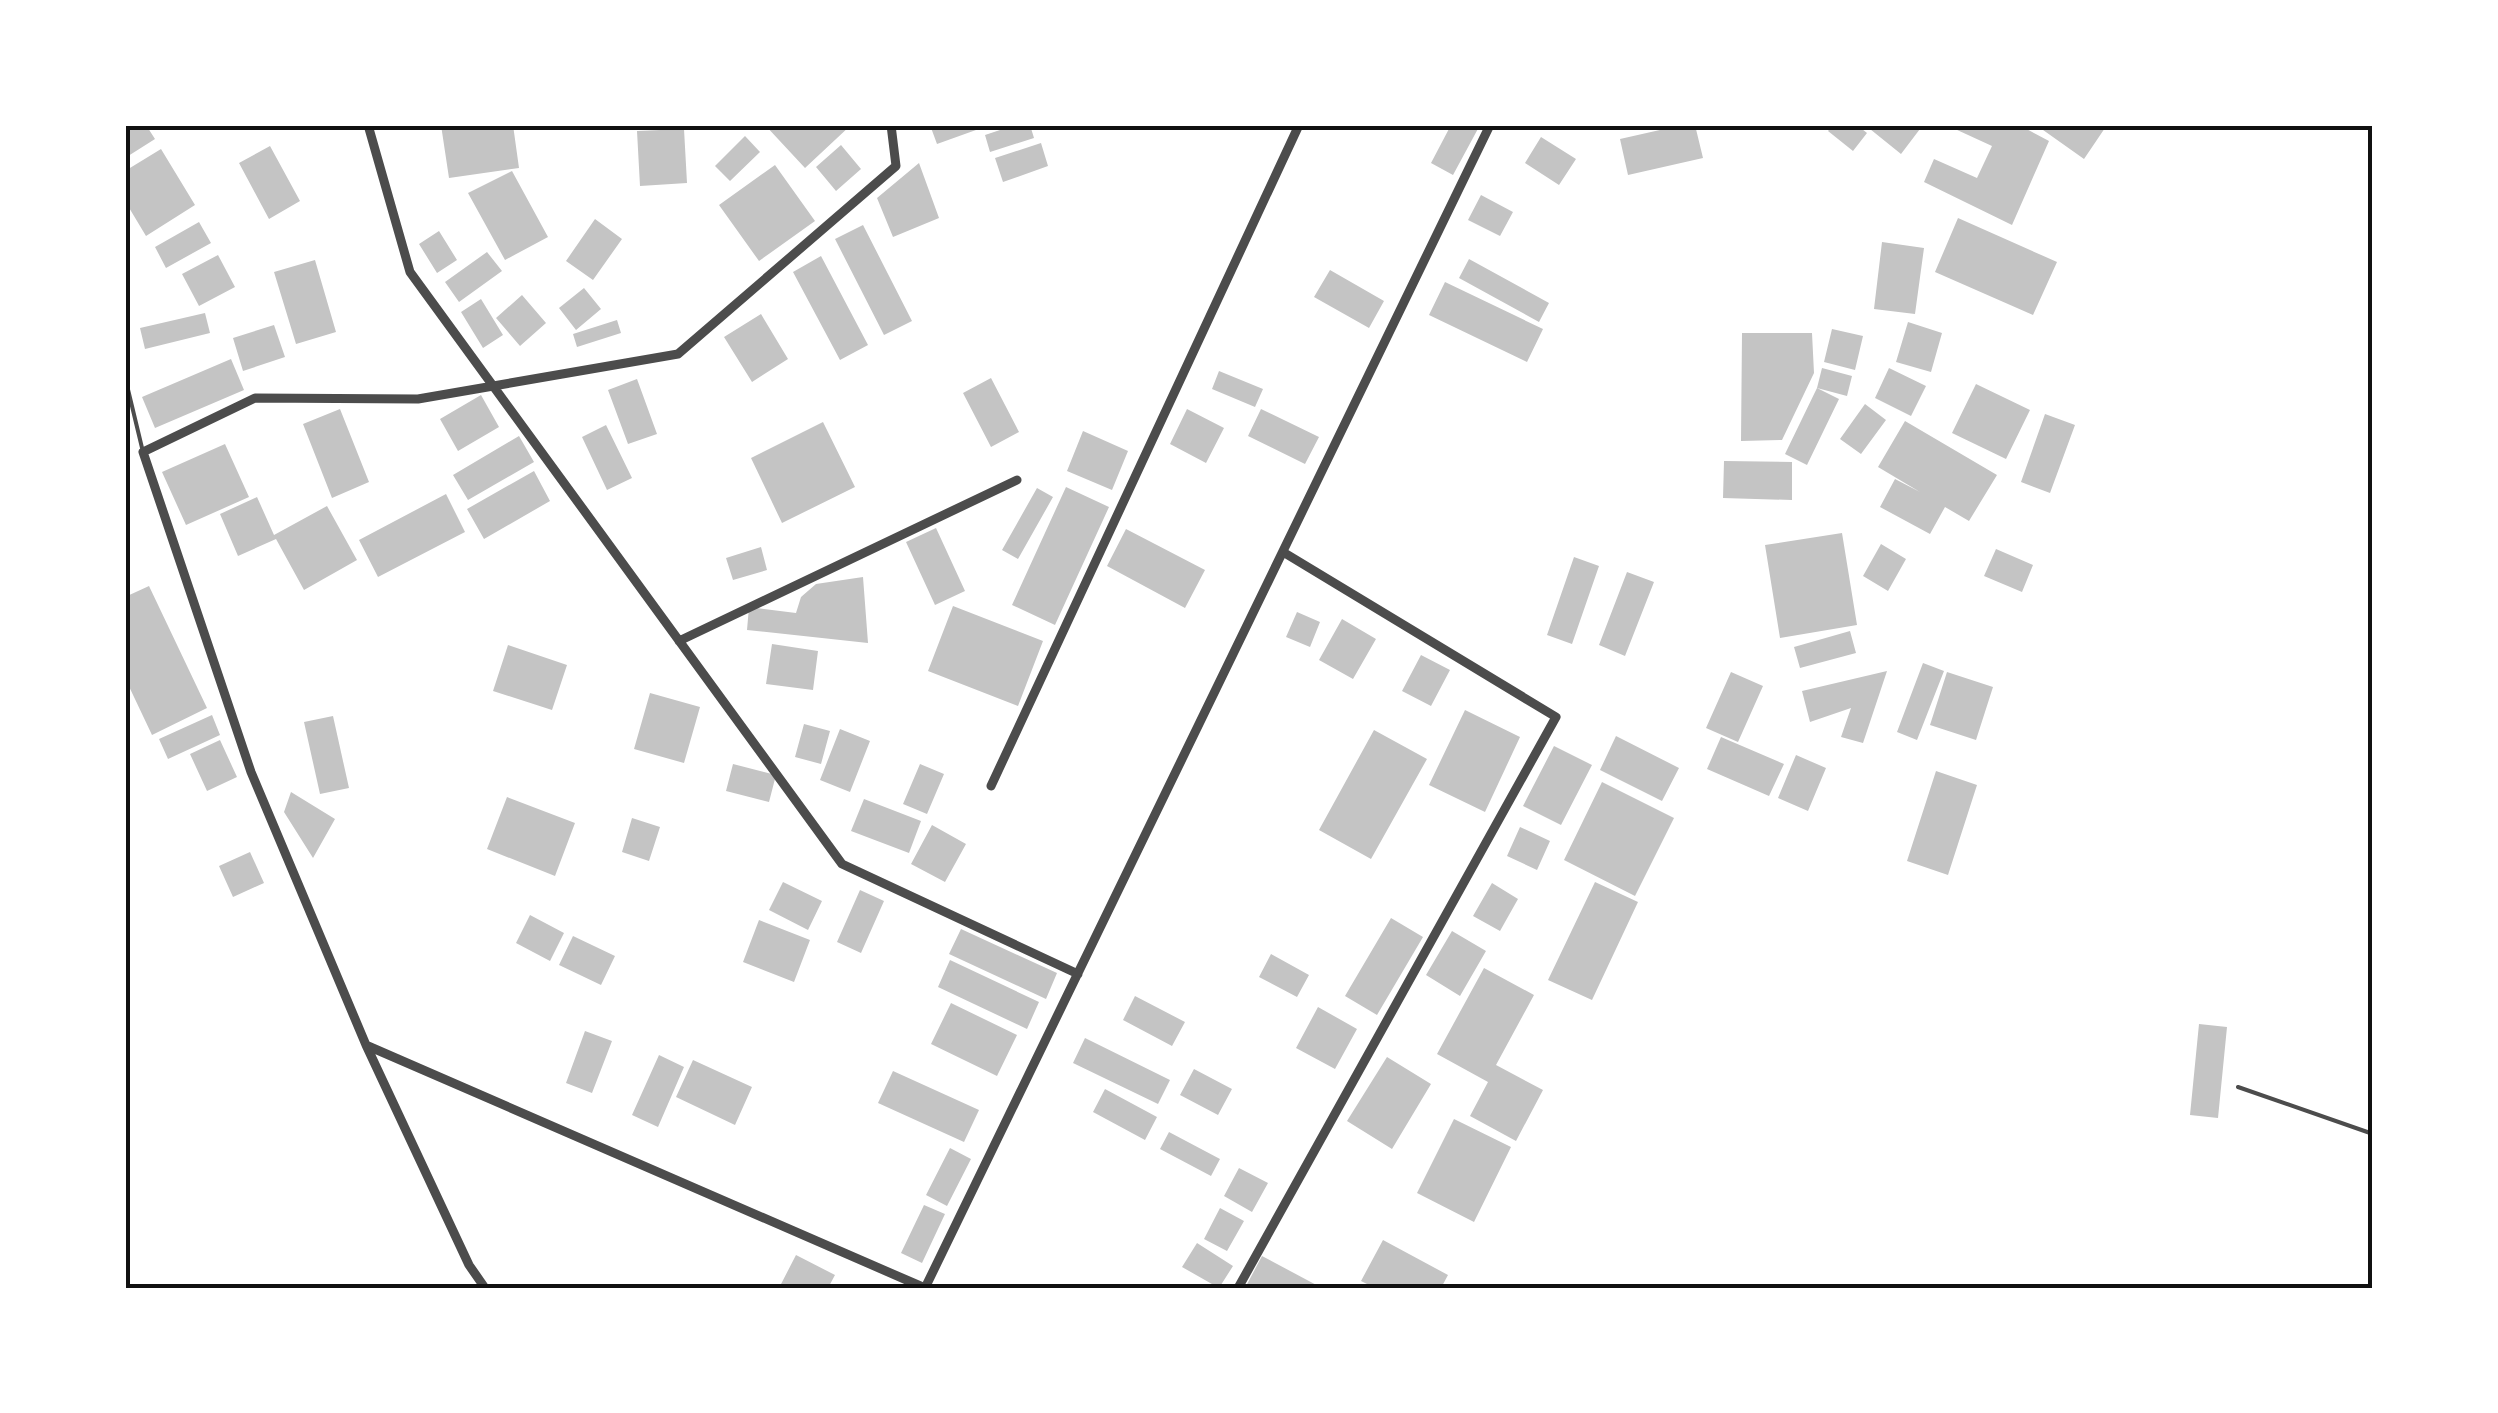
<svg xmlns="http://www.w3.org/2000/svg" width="2498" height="1413" font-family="'IBM Plex Serif',serif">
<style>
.building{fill:#c4c4c4}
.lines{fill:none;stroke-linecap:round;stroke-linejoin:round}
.service{stroke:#4c4c4c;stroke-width:4}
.minor{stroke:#4c4c4c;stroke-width:9}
.neatline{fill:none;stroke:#111;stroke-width:4}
</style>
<rect width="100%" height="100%" fill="#fff"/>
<!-- building -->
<path class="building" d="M125 125H146L155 139 125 158Z
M441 125H513L519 168 449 178Z
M765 125H851L805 168Z
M930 125H974L976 130 937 144Z
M1015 125H1030L1034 138 990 152 985 135Z
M1451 125H1480L1453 175 1431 163Z
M1682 125H1695L1703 158 1628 175 1620 139Z
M1833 125H1857L1867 133 1853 151 1828 131Z
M1865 125H1923L1901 154Z
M1957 125H2019L2049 141 2012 225 1924 182 1934 159 1977 178 1992 146 1955 129Z
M2036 125H2107L2084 159Z
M684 129 687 183 640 186 637 131Z
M745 136 760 152 730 181 715 166Z
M1541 137 1576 159 1559 185 1525 163Z
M1041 143 1048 166 1003 182 995 158Z
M841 145 861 169 836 191 816 167Z
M270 146 300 201 269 219 239 163Z
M161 149 195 205 146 236 125 201V171Z
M919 163 939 218 893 237 877 198Z
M775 165 815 221 759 261 719 205Z
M512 171 548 237 505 260 468 193Z
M1481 195 1513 212 1500 236 1468 220Z
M1958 218 2057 262 2033 315 1935 272Z
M595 219 622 239 593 280 566 261Z
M199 222 211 243 166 268 155 247Z
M863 225 912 321 884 335 835 239Z
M439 231 457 260 437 273 419 244Z
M1882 242 1924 248 1915 314 1874 309Z
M487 252 502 271 459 302 445 282Z
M218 255 235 287 199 306 182 274Z
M821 256 868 345 840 360 793 272Z
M1469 259 1549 303 1539 322 1459 278Z
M315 260 336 332 296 344 274 272Z
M1330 270 1384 301 1369 328 1314 297Z
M1445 282 1543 329 1527 362 1429 315Z
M584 288 601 309 576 330 559 308Z
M522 295 546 323 520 346 496 318Z
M481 299 503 335 483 348 461 312Z
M205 313 210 333 145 349 140 328Z
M761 314 788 359 752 382 724 337Z
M617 320 621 333 577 347 573 334Z
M1908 322 1942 333 1931 372 1896 362Z
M274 325 285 357 243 371 233 338Z
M1832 329 1863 336 1855 370 1824 362Z
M1742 333H1812L1814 373 1782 440 1741 441Z
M231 359 244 390 155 428 142 397Z
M1822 368 1852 376 1847 396 1817 388 1839 399 1807 465 1785 454 1817 388Z
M1889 368 1926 386 1911 416 1875 398Z
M1219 371 1263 389 1255 407 1212 389Z
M991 378 1019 432 991 447 963 393Z
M637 379 657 434 628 444 608 390Z
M1976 384 2030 410 2006 459 1952 433Z
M481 395 499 427 458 451 440 419Z
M1865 404 1886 420 1861 454 1840 439Z
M340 409 369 482 332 498 303 424Z
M1187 409 1224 428 1206 463 1170 444Z
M1261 409 1319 437 1305 464 1248 436Z
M2045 414 2075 425 2050 493 2021 482Z
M1905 421 1997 475 1969 521 1945 507 1930 534 1880 507 1895 479 1920 492 1878 467Z
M823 422 855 487 782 523 751 458Z
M606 425 632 478 607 490 582 437Z
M1083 431 1128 451 1112 490 1067 471Z
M519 436 534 462 468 500 453 475Z
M225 444 249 497 186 525 162 472Z
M1724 461 1792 462V500L1723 498Z
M534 471 550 501 484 539 467 509Z
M1066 487 1109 507 1055 625 1012 605Z
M1037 488 1053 497 1018 559 1002 550Z
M446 494 465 532 378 577 359 540Z
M257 497 274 535 327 506 357 560 304 590 276 539 238 556 220 514Z
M936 528 965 591 935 605 906 542Z
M1126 529 1205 570 1185 608 1107 566Z
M1842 533 1857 625 1780 638 1765 545Z
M1881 544 1906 559 1888 591 1863 576Z
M761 547 767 570 733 580 726 558Z
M1996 549 2033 565 2022 592 1984 576Z
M1574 557 1599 566 1572 644 1547 635Z
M1627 572 1654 582 1625 656 1599 645Z
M863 577 868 643 747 630 749 607 796 613 801 597 816 584Z
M149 586 207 708 152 735 125 678V597Z
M953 606 1043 641 1018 706 928 671Z
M1297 612 1320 622 1310 647 1286 637Z
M1342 619 1376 639 1353 679 1319 660Z
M1850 631 1856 653 1800 668 1794 647Z
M772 644 818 651 813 690 766 684Z
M508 645 567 665 552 710 493 691Z
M1421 655 1450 670 1431 706 1402 691Z
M1923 663 1944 671 1917 740 1897 732Z
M1887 671 1863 743 1841 737 1851 708 1810 722 1802 691Z
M1731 672 1763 686 1738 742 1706 728Z
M1947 672 1993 687 1976 740 1930 725Z
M650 693 700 707 684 763 634 749Z
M1465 710 1520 737 1485 812 1429 785Z
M212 715 220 735 168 759 159 739Z
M333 716 349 788 320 794 304 722Z
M804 724 830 731 821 764 795 757Z
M840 729 870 741 850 792 820 780Z
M1374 730 1427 759 1371 859 1319 830Z
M1616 736 1679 768 1662 801 1600 770Z
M1721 737 1784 764 1769 796 1707 769Z
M220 740 237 777 207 791 190 754Z
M1554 746 1592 765 1561 825 1523 806Z
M1796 755 1826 768 1808 811 1778 798Z
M733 764 776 775 769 802 726 791Z
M920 764 944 774 927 814 903 804Z
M1936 771 1977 785 1948 875 1907 861Z
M1602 782 1674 818 1635 896 1564 860Z
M291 792 335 819 313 858 284 812Z
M507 797 575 823 555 876 487 849Z
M864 799 921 821 909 853 851 831Z
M632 818 660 827 649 861 622 852Z
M932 825 966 844 945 882 911 864Z
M1520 827 1550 841 1537 870 1507 856Z
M250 852 264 883 233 897 219 866Z
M783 882 822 901 808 930 769 910Z
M1595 882 1638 902 1592 1000 1548 980Z
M1492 883 1518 899 1500 931 1473 916Z
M860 890 884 901 861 953 837 942Z
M530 915 564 933 550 961 516 943Z
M1391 918 1423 937 1377 1015 1345 996Z
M759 920 810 940 794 982 743 962Z
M961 929 1057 973 1046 999 949 954Z
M1452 931 1486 951 1460 996 1426 975Z
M573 936 615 956 601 985 559 965Z
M1271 954 1309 975 1297 997 1259 977Z
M950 960 1039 1002 1027 1029 938 987Z
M1484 968 1534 995 1496 1065 1543 1090 1516 1141 1470 1116 1488 1082 1437 1054Z
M1135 996 1185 1022 1172 1046 1123 1020Z
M951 1003 1017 1035 997 1076 931 1044Z
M1318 1007 1357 1029 1335 1069 1296 1048Z
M2199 1024 2227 1027 2218 1118 2190 1115Z
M585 1031 612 1041 592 1093 566 1083Z
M1085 1038 1170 1080 1158 1104 1073 1063Z
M659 1055 684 1067 658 1127 632 1115Z
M1387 1057 1431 1084 1392 1149 1347 1121Z
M693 1060 752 1087 735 1125 676 1097Z
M1194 1069 1232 1089 1218 1115 1180 1095Z
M893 1071 979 1110 964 1142 878 1103Z
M1105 1089 1157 1117 1145 1140 1093 1112Z
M1454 1119 1511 1147 1474 1222 1417 1193Z
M1169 1132 1220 1159 1211 1176 1160 1149Z
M950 1148 971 1159 947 1206 926 1195Z
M1239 1168 1268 1183 1252 1212 1224 1196Z
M924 1205 945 1214 922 1263 901 1253Z
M1220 1208 1244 1221 1227 1251 1204 1239Z
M1383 1240 1448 1275 1441 1288H1375L1361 1281Z
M1197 1243 1233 1266 1219 1288 1182 1267Z
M796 1255 835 1275 828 1288H779Z
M1262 1256 1322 1288H1245Z"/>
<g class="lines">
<!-- service -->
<path class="service" d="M125 377 143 452
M2238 1087 2373 1134"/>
<!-- minor -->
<path class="minor" d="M368 125 410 272 842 864 1078 974
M679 641 1017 480
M991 786 1299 125
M368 1046 925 1288
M485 1288 469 1265 366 1045 251 772 143 452 255 398 418 399 678 354 896 166 891 125
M925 1288 1490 125
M1238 1288 1556 717 1283 552"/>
</g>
<!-- border -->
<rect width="2498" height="1413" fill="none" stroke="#ffffff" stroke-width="255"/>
<rect x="128" y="128" width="2242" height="1158" class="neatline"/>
</svg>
